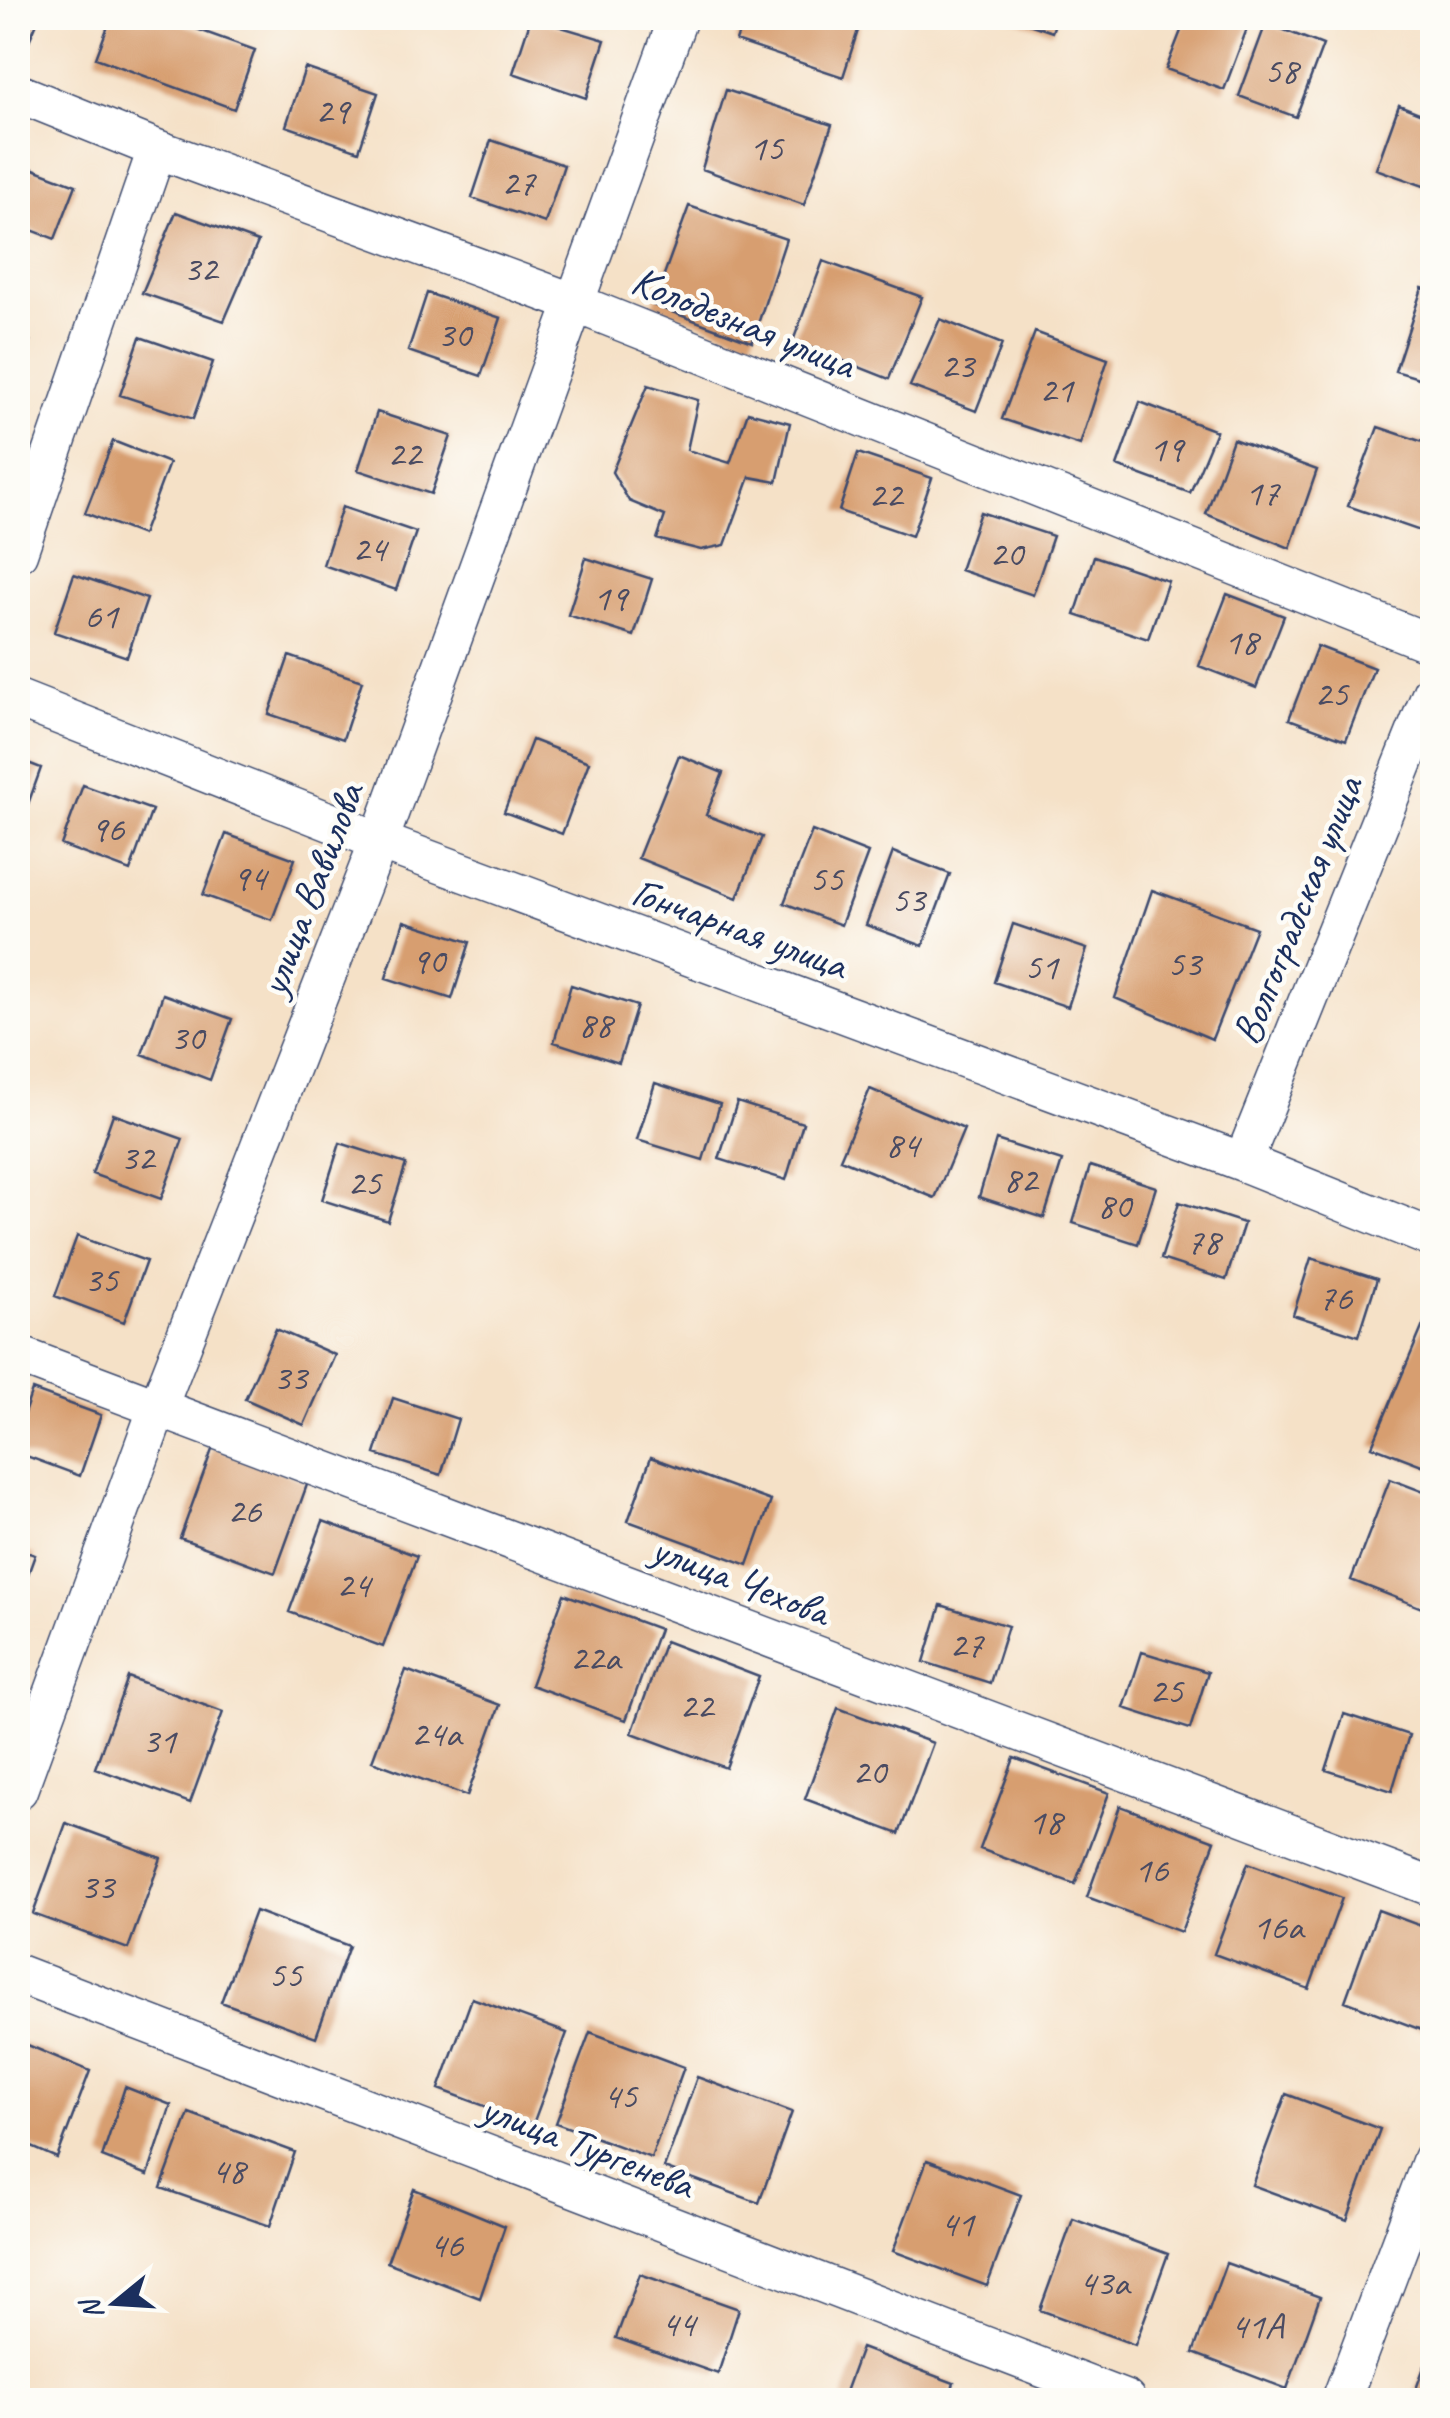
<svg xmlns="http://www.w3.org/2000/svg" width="1450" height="2418" font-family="Caveat,sans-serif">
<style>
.building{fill:#d79e70}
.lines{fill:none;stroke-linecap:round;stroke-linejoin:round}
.minor-casing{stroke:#3c4a6e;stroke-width:41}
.minor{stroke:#fff;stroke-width:38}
.labels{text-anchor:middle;stroke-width:9;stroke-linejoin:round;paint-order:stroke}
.number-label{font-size:38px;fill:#4a4b62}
.street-label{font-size:42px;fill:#1b2f5e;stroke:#fdfcf7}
</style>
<rect width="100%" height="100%" fill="#fdfcf7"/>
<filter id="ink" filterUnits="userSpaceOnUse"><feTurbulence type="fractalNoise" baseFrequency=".01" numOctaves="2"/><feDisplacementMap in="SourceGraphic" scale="20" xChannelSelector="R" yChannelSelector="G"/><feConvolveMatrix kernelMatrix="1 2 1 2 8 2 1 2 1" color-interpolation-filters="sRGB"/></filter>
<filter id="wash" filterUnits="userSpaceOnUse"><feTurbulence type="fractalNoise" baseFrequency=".0048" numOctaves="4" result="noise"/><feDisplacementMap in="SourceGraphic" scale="40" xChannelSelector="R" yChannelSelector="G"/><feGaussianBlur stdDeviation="2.25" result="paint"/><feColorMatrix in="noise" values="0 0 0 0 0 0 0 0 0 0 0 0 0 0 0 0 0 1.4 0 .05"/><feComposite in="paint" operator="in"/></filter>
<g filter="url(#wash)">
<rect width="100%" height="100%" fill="#f5e1c7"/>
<g id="blocks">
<!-- building -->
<path class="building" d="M18 18H39L25 50 18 47Z
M111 18H166L255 50 234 109 96 58Z
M531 18 605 40 586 98 513 73Z
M744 18H862L843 77 736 41Z
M1011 18H1057L1052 32Z
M1186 18H1251L1224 90 1166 69Z
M1266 23 1323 45 1296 117 1239 96Z
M305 68 378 93 359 151 286 126Z
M726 90 832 125 804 205 702 169Z
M1399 105 1432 118V189L1376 169Z
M491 140 564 165 545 223 472 198Z
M18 163 76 185 55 239 18 225Z
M689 206 786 239 752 342 653 305Z
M176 212 258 242 224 321 142 293Z
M823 261 922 297 889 379 793 341Z
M1422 288 1432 291V382L1395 371Z
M427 293 501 318 481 376 408 351Z
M940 319 1002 344 976 411 910 386Z
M1035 332 1108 359 1080 445 1002 419Z
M18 336 30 341 18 373Z
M140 337 213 362 193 419 120 395Z
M648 385 698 400 687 450 730 463 748 412 790 423 777 482 750 477 725 545 701 550 657 539 665 516 629 501 612 472Z
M1140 402 1216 431 1190 493 1117 466Z
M377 412 451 436 431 494 358 470Z
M1378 427 1432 445V516L1426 533 1348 506Z
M1233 439 1317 470 1290 548 1206 514Z
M113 441 169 463 142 535 85 513Z
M858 453 932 478 912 536 839 511Z
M342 507 416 532 396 590 323 565Z
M980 512 1053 536 1033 595 960 570Z
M1094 556 1168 581 1148 639 1075 615Z
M586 558 652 579 634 636 568 615Z
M74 574 147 599 127 657 54 632Z
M1227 594 1284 616 1256 688 1199 666Z
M1317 646 1374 668 1346 740 1289 719Z
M289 656 362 681 343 739 269 714Z
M532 740 589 762 562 834 504 812Z
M679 755 723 773 706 815 762 837 737 898 638 858Z
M18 759 41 768 18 832Z
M83 785 152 810 130 871 61 845Z
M812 831 868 853 841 925 784 903Z
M226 834 295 859 272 920 203 895Z
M893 852 950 874 923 946 866 925Z
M1152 890 1256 928 1212 1039 1115 998Z
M404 921 470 942 452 999 386 978Z
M1013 924 1087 949 1068 1007 994 982Z
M571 985 637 1006 619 1063 554 1042Z
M163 994 232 1019 210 1080 142 1054Z
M655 1083 720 1104 703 1160 637 1140Z
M870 1089 964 1129 935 1198 840 1159Z
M737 1102 803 1123 786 1180 719 1159Z
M113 1114 183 1139 161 1199 92 1174Z
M996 1140 1062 1161 1044 1218 979 1197Z
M340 1143 406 1164 388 1221 322 1200Z
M1090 1166 1156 1187 1138 1244 1073 1223Z
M1179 1202 1244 1223 1226 1280 1161 1259Z
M77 1236 146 1261 124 1322 55 1296Z
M1311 1258 1377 1279 1359 1336 1293 1315Z
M1432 1304V1469L1372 1446Z
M276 1329 335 1355 304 1425 245 1399Z
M32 1390 101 1415 80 1476 18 1453V1431Z
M393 1398 458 1419 441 1475 375 1454Z
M213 1447 308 1482 275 1573 180 1538Z
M651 1457 771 1501 748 1565 628 1521Z
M1390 1479 1432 1495V1612L1351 1580Z
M323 1521 417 1556 383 1647 289 1612Z
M18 1549 35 1555 18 1602Z
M564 1594 659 1629 626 1720 531 1685Z
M941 1605 1008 1626 990 1683 924 1662Z
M665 1641 759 1677 726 1768 632 1733Z
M1142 1652 1208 1672 1190 1729 1124 1708Z
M406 1670 500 1705 467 1796 372 1761Z
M128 1677 223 1712 190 1803 95 1768Z
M838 1708 933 1743 899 1834 805 1799Z
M1344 1714 1409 1735 1392 1791 1326 1770Z
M1014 1758 1109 1793 1075 1884 980 1849Z
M1120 1806 1215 1841 1181 1932 1087 1897Z
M66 1823 161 1858 128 1949 33 1914Z
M1248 1863 1342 1898 1309 1989 1214 1954Z
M1378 1910 1432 1930V2034L1345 2001Z
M255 1911 349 1946 316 2037 221 2002Z
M472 1998 567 2033 533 2124 439 2089Z
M590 2032 684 2067 651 2158 556 2123Z
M18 2041 90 2071 57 2158 18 2141Z
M697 2077 792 2112 759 2203 664 2168Z
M125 2087 171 2105 148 2175 102 2157Z
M1286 2094 1380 2129 1347 2220 1252 2185Z
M189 2113 295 2152 270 2226 161 2188Z
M927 2160 1021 2195 987 2286 893 2251Z
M414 2189 505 2226 480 2298 387 2262Z
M1073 2219 1168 2254 1135 2345 1040 2310Z
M1226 2263 1320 2297 1287 2389 1193 2353Z
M640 2274 739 2309 718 2374 616 2338Z
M861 2348 954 2383 948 2400H842Z
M1424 2367 1432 2371V2400H1412Z"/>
</g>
</g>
<g filter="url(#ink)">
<use href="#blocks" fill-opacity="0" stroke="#3c4a6e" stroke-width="2.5"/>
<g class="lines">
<defs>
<path id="minor" d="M18 93 157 149 572 302 1432 644
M18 553 157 149
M18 699 379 841 1243 1162 1432 1238
M1243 1162 1432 692
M18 1355 1432 1887
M18 1790 158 1407 379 841 678 18
M18 1974 1126 2400
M1341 2400 1432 2159"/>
</defs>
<!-- minor casing -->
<use href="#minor" class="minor-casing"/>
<!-- minor -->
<use href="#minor" class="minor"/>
</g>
</g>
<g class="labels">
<!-- number labels -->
<g class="number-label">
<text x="1281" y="83">58</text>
<text x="332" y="123">29</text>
<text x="766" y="160">15</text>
<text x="518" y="195">27</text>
<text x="200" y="281">32</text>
<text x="454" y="347">30</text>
<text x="957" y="378">23</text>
<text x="1056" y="402">21</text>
<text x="1166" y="461">19</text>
<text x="404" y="466">22</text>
<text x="1262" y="505">17</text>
<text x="885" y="507">22</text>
<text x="369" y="561">24</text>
<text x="1006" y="566">20</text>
<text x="610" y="610">19</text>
<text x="101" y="628">61</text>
<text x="1241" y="654">18</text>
<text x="1331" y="706">25</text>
<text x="107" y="841">96</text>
<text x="249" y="890">94</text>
<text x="826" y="891">55</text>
<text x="908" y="912">53</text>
<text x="428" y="973">90</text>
<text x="1184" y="976">53</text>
<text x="1041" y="979">51</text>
<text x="595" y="1037">88</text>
<text x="187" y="1050">30</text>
<text x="902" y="1157">84</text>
<text x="137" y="1170">32</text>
<text x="1020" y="1192">82</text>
<text x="364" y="1195">25</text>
<text x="1114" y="1218">80</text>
<text x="1203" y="1254">78</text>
<text x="101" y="1292">35</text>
<text x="1335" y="1310">76</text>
<text x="290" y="1390">33</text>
<text x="244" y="1523">26</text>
<text x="353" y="1597">24</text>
<text x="966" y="1657">27</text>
<text x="595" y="1670">22а</text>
<text x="1166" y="1703">25</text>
<text x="696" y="1718">22</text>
<text x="436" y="1746">24а</text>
<text x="159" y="1753">31</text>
<text x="869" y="1784">20</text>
<text x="1045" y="1834">18</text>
<text x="1151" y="1882">16</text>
<text x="97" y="1899">33</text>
<text x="1278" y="1939">16а</text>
<text x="285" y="1987">55</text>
<text x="620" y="2108">45</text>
<text x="228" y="2183">48</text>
<text x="957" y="2236">41</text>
<text x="446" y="2257">46</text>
<text x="1104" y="2295">43а</text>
<text x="678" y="2336">44</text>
<text x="1257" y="2338">41А</text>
</g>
<!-- street labels -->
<g class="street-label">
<text transform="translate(744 321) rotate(22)" y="15">Колодезная улица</text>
<text transform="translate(310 889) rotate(-69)" y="15">улица Вавилова</text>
<text transform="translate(1296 910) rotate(-68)" y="15">Волгоградская улица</text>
<text transform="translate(740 927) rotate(20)" y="15">Гончарная улица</text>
<text transform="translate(741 1579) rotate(21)" y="15">улица Чехова</text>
<text transform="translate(588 2145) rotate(21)" y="15">улица Тургенева</text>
</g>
</g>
<!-- margin -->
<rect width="1450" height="2418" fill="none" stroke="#fdfcf7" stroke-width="60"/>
<!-- north arrow -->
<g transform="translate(115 2303) rotate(252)" stroke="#fdfcf7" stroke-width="8" paint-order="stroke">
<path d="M0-8L18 38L0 25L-18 38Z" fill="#1b2f5e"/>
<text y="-15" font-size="28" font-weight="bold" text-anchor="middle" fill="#1b2f5e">N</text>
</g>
</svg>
